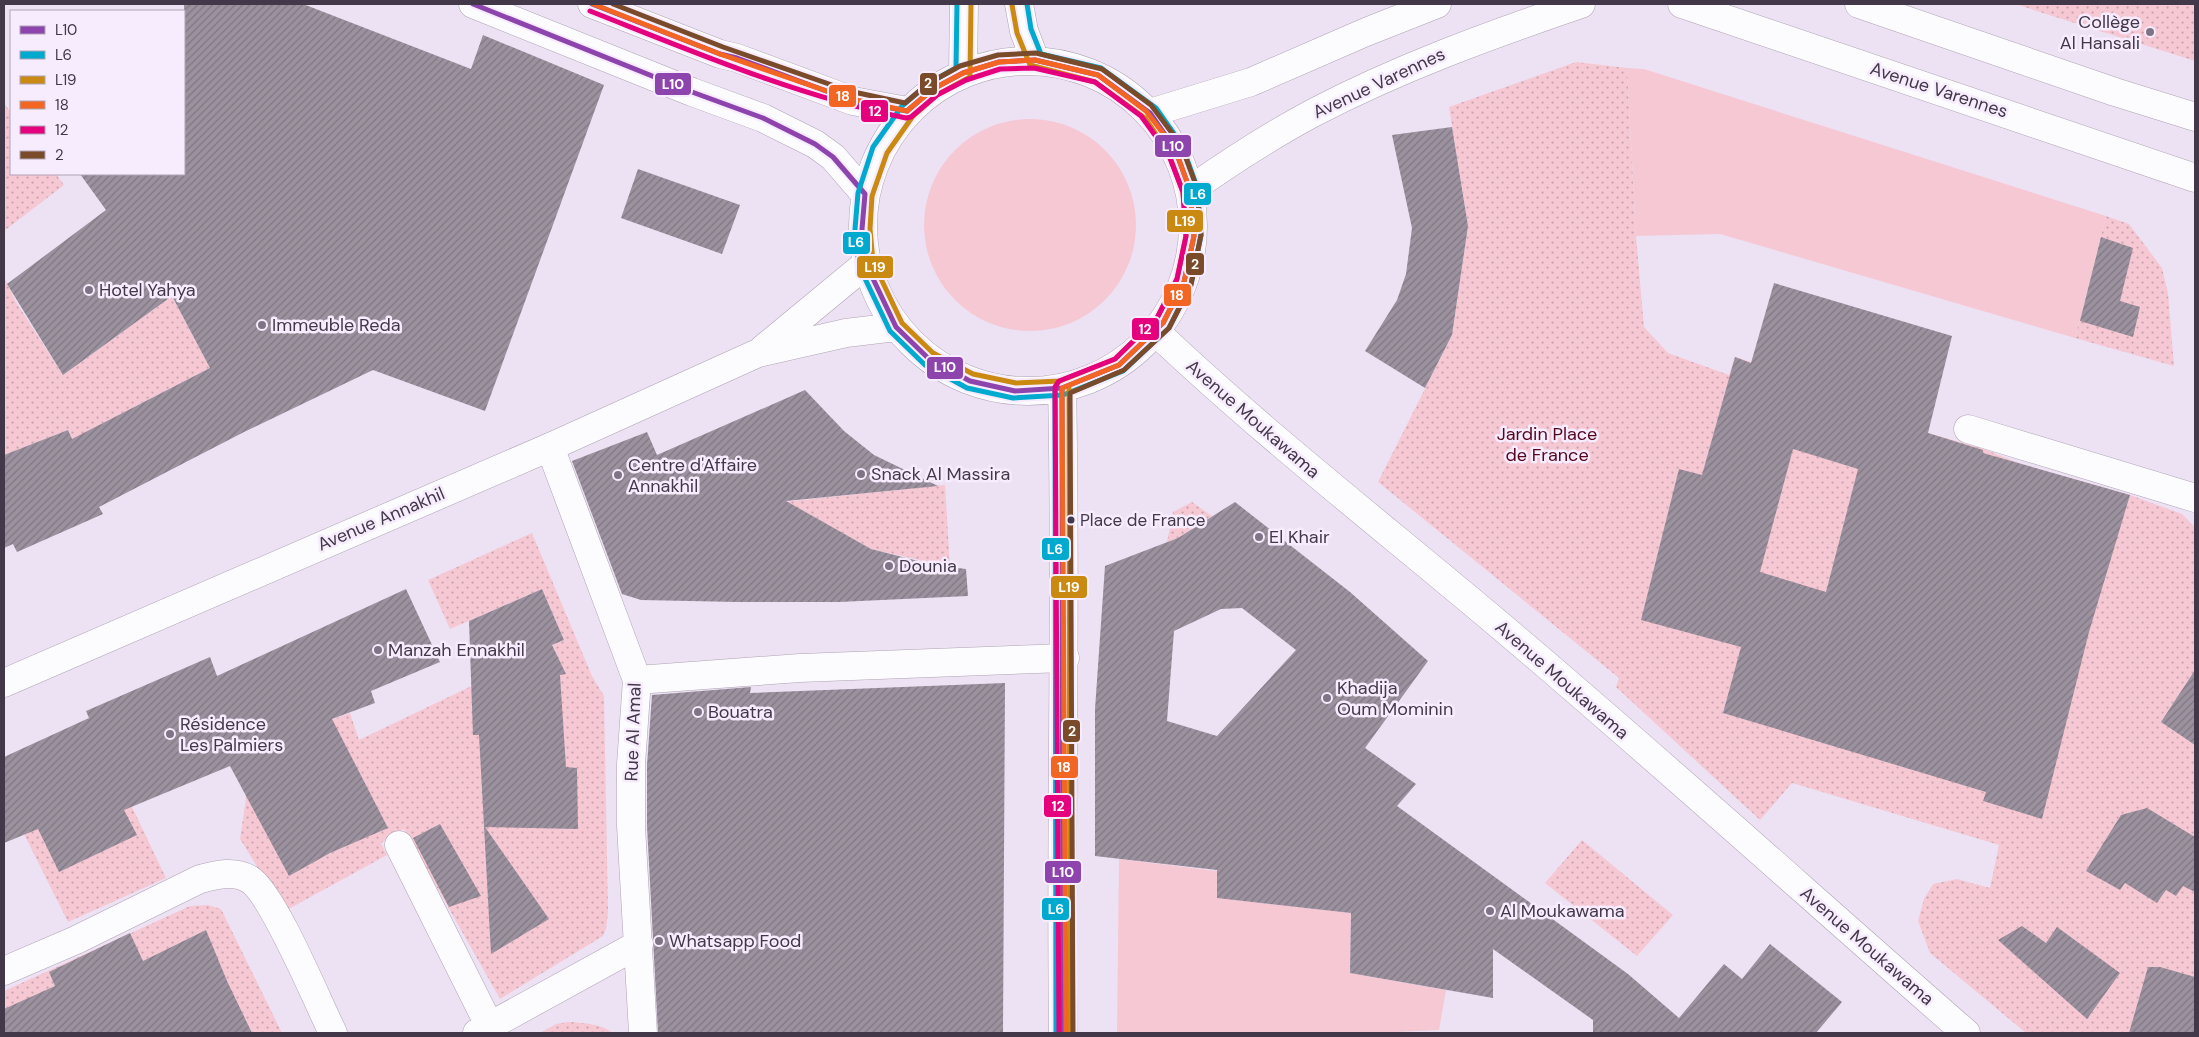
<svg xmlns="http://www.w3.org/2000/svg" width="2199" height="1037" font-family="'DM Sans',sans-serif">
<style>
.grass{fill:#f6c8d4}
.garden{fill:url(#garden-dots)}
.building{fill:url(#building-hatch);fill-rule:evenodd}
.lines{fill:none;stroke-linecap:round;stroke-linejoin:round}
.street-casing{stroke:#ada3b3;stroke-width:29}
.secondary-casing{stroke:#ada3b3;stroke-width:29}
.street{stroke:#fcfbfd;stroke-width:28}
.secondary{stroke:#fcfbfd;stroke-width:28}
.bus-1-casing{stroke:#f6ecfd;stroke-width:9}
.bus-2-casing{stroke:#f6ecfd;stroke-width:9}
.bus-3-casing{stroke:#f6ecfd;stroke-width:9}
.bus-4-casing{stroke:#f6ecfd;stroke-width:9}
.bus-5-casing{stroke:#f6ecfd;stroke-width:9}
.bus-6-casing{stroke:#f6ecfd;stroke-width:9}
.bus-1{stroke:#8e44ad;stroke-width:5}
.bus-2{stroke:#00a9ce;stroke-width:5}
.bus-3{stroke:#ca8a12;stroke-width:5}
.bus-4{stroke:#f26522;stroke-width:5}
.bus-5{stroke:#e5007d;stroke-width:5}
.bus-6{stroke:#7a4b2a;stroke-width:5}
.poi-dot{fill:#7e7485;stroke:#f6ecfd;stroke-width:2}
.bus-dot{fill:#433849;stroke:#f6ecfd;stroke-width:2}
.labels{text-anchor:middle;stroke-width:5;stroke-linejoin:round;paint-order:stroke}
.bus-label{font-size:17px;fill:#433849;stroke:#f6ecfd;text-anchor:start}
.poi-label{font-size:18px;fill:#433849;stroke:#f6ecfd;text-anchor:start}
.street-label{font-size:18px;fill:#433849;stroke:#f6ecfd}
.park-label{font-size:18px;fill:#55061d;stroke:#f6ecfd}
.line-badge{stroke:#f6ecfd;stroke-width:2}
.badge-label{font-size:14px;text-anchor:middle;font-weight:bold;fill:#fff}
</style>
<defs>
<pattern id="garden-dots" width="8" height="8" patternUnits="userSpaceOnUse" patternTransform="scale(1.25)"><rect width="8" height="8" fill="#f6c8d4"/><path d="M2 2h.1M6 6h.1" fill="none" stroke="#c9a3ae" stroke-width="1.8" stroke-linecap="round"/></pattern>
<pattern id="building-hatch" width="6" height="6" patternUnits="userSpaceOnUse" patternTransform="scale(1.25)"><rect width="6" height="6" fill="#9c919e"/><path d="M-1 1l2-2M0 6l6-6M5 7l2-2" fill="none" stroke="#817783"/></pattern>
</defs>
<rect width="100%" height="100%" fill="#ede2f4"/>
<!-- grass -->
<path class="grass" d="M1627 68 1644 69 2106 216 2075 338 1720 234 1636 236Z
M924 225a106 106 0 1 1 212 0a106 106 0 1 1-212 0Z
M1119 859 1217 871V898L1351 913 1350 973 1446 990 1439 1030 1373 1033H1117Z"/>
<!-- garden -->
<path class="garden" d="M2015 4H2195V61Z
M1576 62 1627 68 1636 236 1644 327 1668 353 1729 375 1735 357 1841 390 1872 417 1984 449 2021 464 2130 495 2182 514 2195 527V1033H2026L1930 953 1918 921 1924 899 1933 884 1957 879 1990 888 1999 845 1792 783 1760 820 1616 687 1619 678 1378 482 1452 335 1468 226 1449 107Z
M4 103 11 113V174H56L64 185 4 231Z
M2106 216 2129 224 2162 268 2168 293 2174 366 2075 338Z
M4 277 16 302 63 375 172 296 210 368 101 424 130 490 99 506 68 430 4 455Z
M945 485 950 567 871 549 782 502Z
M1192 502 1212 516 1178 538 1167 542 1173 512Z
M532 533 592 676 604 696 608 912 606 929 603 936 500 999 404 829 381 843 387 855 285 911 240 839 252 757 249 751 350 713 359 740 486 679 565 674 552 645 564 640 542 589 450 629 428 580Z
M123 788 166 878 68 922 24 834Z
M1582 840 1673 915 1637 956 1545 883Z
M208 905 221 909 282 1033H4V991L190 906Z
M568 1022C583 1023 600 1023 613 1033H540L556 1024Z"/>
<!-- building -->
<path class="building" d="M184 4H303L471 69 483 35 604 85 485 411 373 370 244 432 99 507 103 514 17 552 13 544 4 548V455L68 430 72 439 210 368 172 296 63 375 7 284 106 210 80 174H184Z
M1452 127 1468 226 1452 335 1425 388 1365 351 1397 300 1406 274 1412 228 1392 135Z
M638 169 740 205 722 254 621 218Z
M2101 237 2133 248 2120 301 2140 307 2133 337 2080 321Z
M1774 283 1952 336 1928 433 1983 450V453L2130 495 2089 632 2042 819 1983 801 1986 792 1723 713 1741 647 1641 620 1679 469 1702 475 1735 357 1751 363ZM1793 449 1858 469 1826 592 1760 572Z
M805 390 844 431 874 455 938 486 786 501 871 549 934 565 966 569 968 596 839 602H737L641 600 622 594 572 461 647 432 657 455Z
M1235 502 1350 592 1428 661 1365 748 1416 784 1397 806 1628 974 1679 1018 1724 964 1742 979 1770 944 1842 1002 1816 1033H1593V1020L1493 949V998L1350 973 1351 913 1217 898V870L1095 856V709L1105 566 1178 538ZM1242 608 1296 650 1217 736 1167 721 1174 631 1221 609Z
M406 589 440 662 371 691 375 703 332 719 388 828 330 853 289 876 230 766 124 810 137 835 59 872 38 829 4 843V757L89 718 86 711 210 657 217 676Z
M542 589 564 640 552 645 566 674 560 675 566 767 577 768 578 829 485 827 549 919 491 954 479 735H473L469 621Z
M2195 670V745L2161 722Z
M1005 683 1003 1033H658L647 826V765L652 695 751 687 750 693Z
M2147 808 2195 837V892L2183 886 2176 896 2166 890 2157 903 2125 883 2120 890 2086 871 2121 815Z
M440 824 481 896 449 907 413 838Z
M2022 926 2046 943 2057 927 2120 973 2087 1019 1998 940Z
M206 930 227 981 252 1033H4V1009L55 986 49 972 130 933 143 961Z
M2148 967H2160L2195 977V1033H2129Z"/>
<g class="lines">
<defs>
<path id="street" d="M1155 331C1270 440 1395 536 1516 639 1668 768 1816 902 1966 1033
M1968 429 2195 498
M550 447 637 680 631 764V826L643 1033
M637 680 800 668 1065 658
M399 845 490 1027
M4 971 76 940 200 879C216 875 234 870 249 879 273 893 318 1003 333 1033
M477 1033 639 944"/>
<path id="secondary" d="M473 4 692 92 763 118 815 144 833 157 865 194
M592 4 720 54 737 58 853 101 907 111
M1019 4 1024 31 1035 60
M1682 4 2195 178
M1859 4 2115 92 2195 117
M863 226a165 165 0 1 1 330 0a165 165 0 1 1-330 0Z
M963 73 964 4
M1150 113 1251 82 1366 32 1437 4
M1190 190C1230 162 1270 136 1313 113 1399 68 1490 35 1581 4
M763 349 866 264
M1062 388C1067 603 1060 818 1063 1033
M4 683 550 447 758 353 846 333 896 327"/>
</defs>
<!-- street casing -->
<use href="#street" class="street-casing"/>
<!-- secondary casing -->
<use href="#secondary" class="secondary-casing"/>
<!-- street -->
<use href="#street" class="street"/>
<!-- secondary -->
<use href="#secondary" class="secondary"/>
<defs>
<path id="bus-1" d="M473 4 692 92 763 118 815 144 833 157 865 194 862 229 866 264 896 327 929 359 970 381 1015 391 1062 388 1119 365 1163 323 1184 282 1194 236 1190 190 1175 149 1150 113 1098 75 1035 60 999 62 963 73 933 89 907 111 853 101 737 58 720 54 592 4
M1062 388 1063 1033"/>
<path id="bus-2" d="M957 4 956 68 929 83 902 106 873 147 858 193 855 229 859 266 890 331 925 365 967 388 1013 398 1063 395 1123 371 1169 328 1191 284 1201 235 1197 187 1182 145 1156 108 1101 68 1041 54 1031 29 1027 4
M1055 388 1056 1033"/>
<path id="bus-3" d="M971 4 970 77 937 95 913 116 887 153 872 196 870 229 873 262 902 323 933 353 973 374 1016 383 1060 381 1115 359 1157 318 1177 279 1186 236 1183 192 1168 152 1145 118 1095 82 1030 65 1017 33 1012 5
M1069 388 1070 1033"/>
<path id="bus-4" d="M593 4 720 54 847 98 907 111 933 89 963 73 999 62 1035 60 1098 75 1146 111 1175 149 1190 190 1194 236 1184 282 1163 323 1119 365 1062 388 1066 1033"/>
<path id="bus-5" d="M590 11C694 52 797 96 906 118L911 117 937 95 966 80 1000 69 1034 68 1095 82 1141 116 1168 153 1183 192 1186 236 1177 279 1157 318 1115 359 1059 381 1055 387 1059 1033"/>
<path id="bus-6" d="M613 4 723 47 849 91 905 103 929 83 960 66 998 55 1036 53 1102 69 1151 105 1181 145 1197 188 1201 235 1191 285 1169 328 1124 370 1070 393 1073 1033"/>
</defs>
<!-- bus-1 casing -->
<use href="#bus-1" class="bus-1-casing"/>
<!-- bus-2 casing -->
<use href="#bus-2" class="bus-2-casing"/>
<!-- bus-3 casing -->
<use href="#bus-3" class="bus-3-casing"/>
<!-- bus-4 casing -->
<use href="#bus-4" class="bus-4-casing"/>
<!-- bus-5 casing -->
<use href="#bus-5" class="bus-5-casing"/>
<!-- bus-6 casing -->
<use href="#bus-6" class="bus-6-casing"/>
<!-- bus-1 -->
<use href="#bus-1" class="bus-1"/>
<!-- bus-2 -->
<use href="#bus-2" class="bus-2"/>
<!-- bus-3 -->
<use href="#bus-3" class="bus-3"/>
<!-- bus-4 -->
<use href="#bus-4" class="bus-4"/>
<!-- bus-5 -->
<use href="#bus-5" class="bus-5"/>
<!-- bus-6 -->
<use href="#bus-6" class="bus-6"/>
</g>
<!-- markers -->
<g class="poi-dot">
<circle cx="2150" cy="32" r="5"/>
<circle cx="89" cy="290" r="5"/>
<circle cx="262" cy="325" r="5"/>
<circle cx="861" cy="474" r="5"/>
<circle cx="618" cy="475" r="5"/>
<circle cx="1259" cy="537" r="5"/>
<circle cx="889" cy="566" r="5"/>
<circle cx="378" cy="650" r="5"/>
<circle cx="1327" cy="698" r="5"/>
<circle cx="698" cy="712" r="5"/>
<circle cx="170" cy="734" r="5"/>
<circle cx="1490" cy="911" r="5"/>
<circle cx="659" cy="941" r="5"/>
</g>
<circle class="bus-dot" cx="1071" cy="520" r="4.5"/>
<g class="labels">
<!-- bus labels -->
<g class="bus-label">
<text x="1080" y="526">Place de France</text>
</g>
<!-- poi labels -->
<g class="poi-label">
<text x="2140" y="28" text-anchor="end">Collège<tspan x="2140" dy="21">Al Hansali</tspan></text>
<text x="99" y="296">Hotel Yahya</text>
<text x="272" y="331">Immeuble Reda</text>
<text x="628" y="471">Centre d'Affaire<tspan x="628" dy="21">Annakhil</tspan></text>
<text x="871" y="480">Snack Al Massira</text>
<text x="1269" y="543">El Khair</text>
<text x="899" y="572">Dounia</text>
<text x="388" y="656">Manzah Ennakhil</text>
<text x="1337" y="694">Khadija<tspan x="1337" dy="21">Oum Mominin</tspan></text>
<text x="708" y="718">Bouatra</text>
<text x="180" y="730">Résidence<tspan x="180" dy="21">Les Palmiers</tspan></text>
<text x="1500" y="917">Al Moukawama</text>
<text x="669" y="947">Whatsapp Food</text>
</g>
<!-- street labels -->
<g class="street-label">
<text transform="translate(1379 83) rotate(-25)" y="6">Avenue Varennes</text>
<text transform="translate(1939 90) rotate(18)" y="6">Avenue Varennes</text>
<text transform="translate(1253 419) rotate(41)" y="6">Avenue Moukawama</text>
<text transform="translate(381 519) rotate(-23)" y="6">Avenue Annakhil</text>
<text transform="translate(1562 680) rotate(41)" y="6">Avenue Moukawama</text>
<text transform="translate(633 732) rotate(-88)" y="6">Rue Al Amal</text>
<text transform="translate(1867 946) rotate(41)" y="6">Avenue Moukawama</text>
</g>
<!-- park labels -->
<g class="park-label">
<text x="1547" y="440">Jardin Place<tspan x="1547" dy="21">de France</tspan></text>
</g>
</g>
<g class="line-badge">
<rect x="919" y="72" width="19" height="24" rx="5" fill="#7a4b2a"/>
<rect x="654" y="72" width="38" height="24" rx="5" fill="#8e44ad"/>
<rect x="828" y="84" width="29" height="24" rx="5" fill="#f26522"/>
<rect x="860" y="99" width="29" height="24" rx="5" fill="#e5007d"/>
<rect x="1154" y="134" width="38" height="24" rx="5" fill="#8e44ad"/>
<rect x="1183" y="182" width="29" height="24" rx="5" fill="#00a9ce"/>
<rect x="1166" y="209" width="38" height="24" rx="5" fill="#ca8a12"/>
<rect x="842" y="231" width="29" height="24" rx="5" fill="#00a9ce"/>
<rect x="1185" y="252" width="20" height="24" rx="5" fill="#7a4b2a"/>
<rect x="856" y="255" width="38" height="24" rx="5" fill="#ca8a12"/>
<rect x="1163" y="283" width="29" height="24" rx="5" fill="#f26522"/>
<rect x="1131" y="317" width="29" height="24" rx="5" fill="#e5007d"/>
<rect x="926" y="356" width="38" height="24" rx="5" fill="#8e44ad"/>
<rect x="1041" y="537" width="29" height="24" rx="5" fill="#00a9ce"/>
<rect x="1050" y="575" width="38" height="24" rx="5" fill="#ca8a12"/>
<rect x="1062" y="719" width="19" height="24" rx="5" fill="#7a4b2a"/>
<rect x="1050" y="755" width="29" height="24" rx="5" fill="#f26522"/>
<rect x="1043" y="794" width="29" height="24" rx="5" fill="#e5007d"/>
<rect x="1044" y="860" width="38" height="24" rx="5" fill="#8e44ad"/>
<rect x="1041" y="897" width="29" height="24" rx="5" fill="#00a9ce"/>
</g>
<g class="badge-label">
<text x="928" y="88">2</text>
<text x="673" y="89">L10</text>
<text x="843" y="101">18</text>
<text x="875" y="116">12</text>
<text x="1173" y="151">L10</text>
<text x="1198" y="199">L6</text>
<text x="1185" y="226">L19</text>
<text x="856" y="247">L6</text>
<text x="1195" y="269">2</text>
<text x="875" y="272">L19</text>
<text x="1177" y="300">18</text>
<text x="1145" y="334">12</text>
<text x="945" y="372">L10</text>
<text x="1055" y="554">L6</text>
<text x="1069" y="592">L19</text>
<text x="1072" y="736">2</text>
<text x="1064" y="772">18</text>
<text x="1058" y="811">12</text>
<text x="1063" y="877">L10</text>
<text x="1056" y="914">L6</text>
</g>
<!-- border -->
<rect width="2199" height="1037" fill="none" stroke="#433849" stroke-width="10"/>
<!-- legend -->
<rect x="10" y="10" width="175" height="165" fill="#f6ecfd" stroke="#aea4b5"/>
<rect x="20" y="26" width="25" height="8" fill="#8e44ad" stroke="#aea4b5"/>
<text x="55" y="35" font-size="15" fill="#433849">L10</text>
<rect x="20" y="51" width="25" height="8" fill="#00a9ce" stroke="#aea4b5"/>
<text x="55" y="60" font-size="15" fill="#433849">L6</text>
<rect x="20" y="76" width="25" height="8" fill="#ca8a12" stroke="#aea4b5"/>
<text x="55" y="85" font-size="15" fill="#433849">L19</text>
<rect x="20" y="101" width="25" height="8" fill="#f26522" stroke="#aea4b5"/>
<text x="55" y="110" font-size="15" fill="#433849">18</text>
<rect x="20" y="126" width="25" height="8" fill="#e5007d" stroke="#aea4b5"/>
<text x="55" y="135" font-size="15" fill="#433849">12</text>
<rect x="20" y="151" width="25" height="8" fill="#7a4b2a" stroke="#aea4b5"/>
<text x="55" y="160" font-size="15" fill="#433849">2</text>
</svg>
